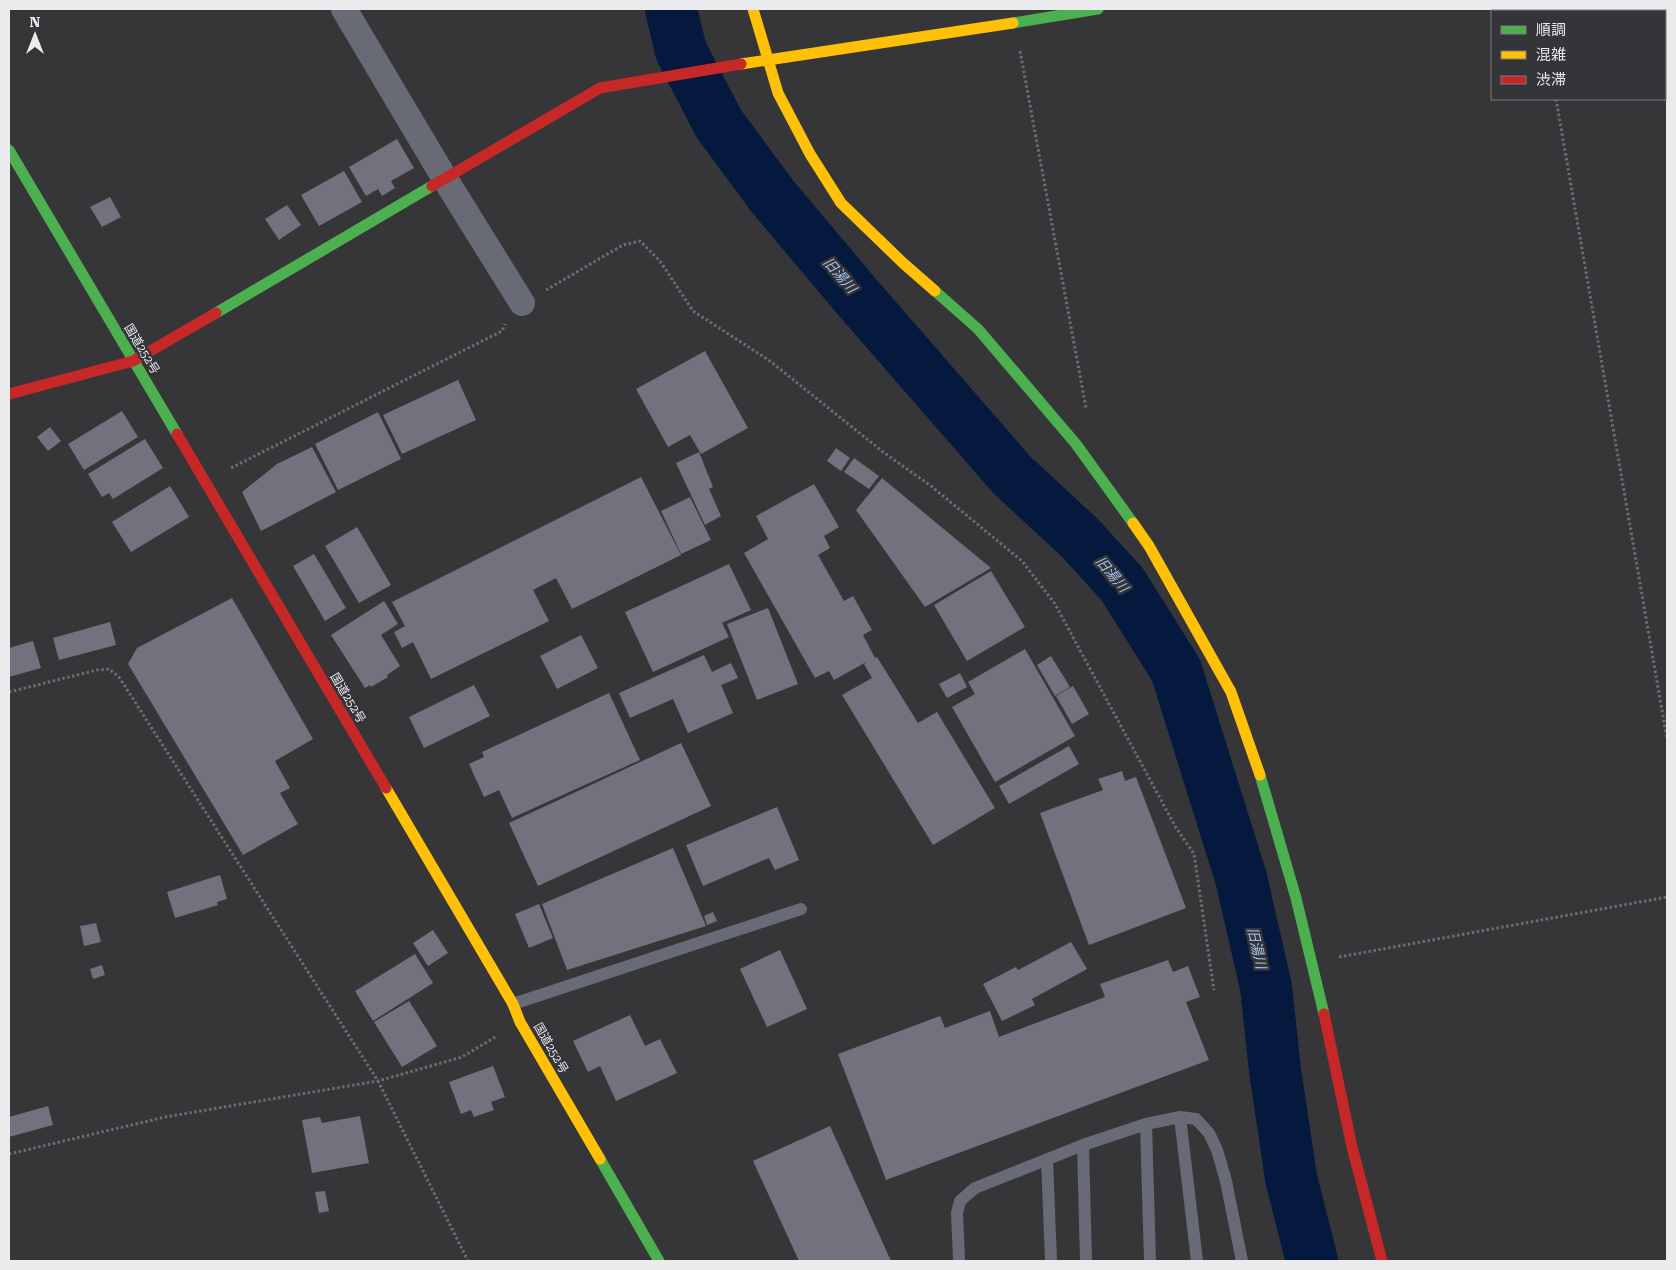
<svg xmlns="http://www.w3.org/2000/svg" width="1676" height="1270" font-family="'Roboto Serif','Noto Sans JP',serif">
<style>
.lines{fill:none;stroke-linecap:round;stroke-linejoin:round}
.river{stroke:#05193f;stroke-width:52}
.building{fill:#75707d}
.path{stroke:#6c6c74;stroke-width:3;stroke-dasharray:2.5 2.5;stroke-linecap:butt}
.lane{stroke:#686a76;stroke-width:12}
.street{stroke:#686a76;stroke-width:26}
.fast{stroke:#4caf50;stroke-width:11}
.slow{stroke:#ffc107;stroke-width:11}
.jam{stroke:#c62828;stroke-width:11}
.labels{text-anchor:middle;stroke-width:5;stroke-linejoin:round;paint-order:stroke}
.street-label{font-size:12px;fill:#ebeaed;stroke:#353438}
.water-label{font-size:14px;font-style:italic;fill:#a8c5f1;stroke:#353438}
</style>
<rect width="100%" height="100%" fill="#363537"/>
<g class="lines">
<!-- river -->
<path class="river" d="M671 9 681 51 719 124 773 197 858 298 1012 475 1080 538 1122 584 1176 670 1241 878 1266 987 1275 1070 1291 1178 1312 1261"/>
</g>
<!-- building -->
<path class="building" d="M397 139 414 168 391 181 395 188 382 196 378 189 366 196 349 167Z
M344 171 362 202 319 226 301 195Z
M110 197 121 217 102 227 90 207Z
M287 205 301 225 279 240 265 219Z
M705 351 748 428 701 454 690 435 668 447 636 389Z
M458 380 476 420 402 454 383 415Z
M122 411 138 437 84 470 68 444Z
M378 412 401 459 338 490 315 444Z
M50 427 61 441 48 451 37 437Z
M145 439 163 468 113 499 109 493 102 497 88 474Z
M312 447 336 492 261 531 242 492 277 464Z
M836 448 850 458 841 471 827 461Z
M699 452 713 487 709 489 721 516 705 525 676 463Z
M854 458 879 476 869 489 844 472Z
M641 477 681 555 572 609 556 578 533 590 549 621 431 679 413 642 402 648 394 632 405 626 392 602Z
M882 478 991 568 925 607 856 510Z
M814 484 839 527 824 536 830 548 818 555 844 601 853 596 872 630 863 635 875 658 877 657 918 723 937 712 995 808 933 845 842 695 872 678 864 664 868 661 834 680 829 671 815 678 744 553 768 539 756 516Z
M170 486 189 517 131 552 112 522Z
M690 497 711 540 681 554 661 511Z
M357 527 391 585 359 603 325 546Z
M314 554 346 608 325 621 293 566Z
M729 564 751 610 722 623 729 637 653 672 625 612Z
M991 571 1025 627 967 661 934 605Z
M232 598 313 739 275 761 290 788 280 793 298 824 243 855 128 664 137 648Z
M384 601 398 624 381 635 400 666 387 675 388 677 371 687 370 685 365 688 331 635Z
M768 608 798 684 757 700 727 624Z
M110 622 116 645 59 660 53 638Z
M581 635 598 668 557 689 540 656Z
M33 641 41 668 9 677V648Z
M1025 649 1075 736 995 782 952 707 975 694 968 682Z
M704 655 712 672 731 663 738 678 721 685 733 713 688 733 673 699 630 718 619 693Z
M1051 656 1070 687 1055 696 1037 665Z
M960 673 967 687 947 698 939 684Z
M474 685 490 716 424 748 409 717Z
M1073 686 1089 714 1072 724 1056 696Z
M609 693 640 760 512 818 499 790 484 797 469 764 484 757 482 752Z
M681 743 711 806 538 886 509 823Z
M1069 746 1079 764 1009 804 999 786Z
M1122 771 1125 781 1136 777 1186 908 1089 945 1040 813 1103 790 1098 779Z
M777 807 799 860 775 870 769 858 703 886 686 845Z
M673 848 706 926 567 970 542 904Z
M220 875 227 899 217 902 218 905 175 918 167 892Z
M539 904 553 938 529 948 515 914Z
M713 912 717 921 707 925 704 916Z
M96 923 101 942 84 946 80 926Z
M433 930 448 953 428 966 413 943Z
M1071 942 1087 969 1032 999 1035 1005 1002 1021 983 984 1016 967 1018 970Z
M780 950 807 1009 767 1027 740 969Z
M415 954 433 983 373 1021 355 991Z
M1168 960 1173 972 1188 966 1200 997 1186 1002 1209 1060 886 1180 838 1054 940 1016 945 1028 990 1011 999 1037 1105 997 1100 984Z
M102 965 105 975 93 979 90 969Z
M409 1001 437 1046 402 1067 374 1022Z
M630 1015 645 1046 660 1039 677 1073 616 1101 600 1066 588 1072 573 1041Z
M493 1066 505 1097 491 1102 494 1110 474 1117 471 1110 461 1114 449 1082Z
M48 1106 53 1125 9 1137V1117Z
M360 1116 369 1163 312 1173 302 1120 320 1117 322 1123Z
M830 1126 891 1261H799L753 1161Z
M325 1191 329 1211 319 1213 315 1192Z"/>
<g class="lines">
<!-- path -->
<path class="path" d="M1541 9V11
M1020 51 1086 408
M1556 99 1667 739
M546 290 623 245 640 241 660 261 693 311 770 361 883 452 931 486 1022 561 1055 604 1175 826 1194 854 1214 990
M231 468 502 331 505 324
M9 692 97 670 109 669 119 677 378 1081 468 1261
M1339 957 1667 897
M9 1154 165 1117 378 1081 462 1057 497 1036"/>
<!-- lane -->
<path class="lane" d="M513 1004 801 909
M1180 1117 1197 1261
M1146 1124 1150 1261
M1083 1145 1086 1261
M1047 1159 1051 1261
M959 1261 957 1213 960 1201 975 1188 1083 1145 1146 1124 1180 1117 1196 1119 1209 1133 1217 1150 1226 1181 1242 1261"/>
<!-- street -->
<path class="street" d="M344 9 445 179 522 303"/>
<!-- fast -->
<path class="fast" d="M1013 23 1098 9
M9 150 177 434
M935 291 978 329 1076 444 1133 523
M216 313 432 186
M1260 775 1296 898 1324 1014
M600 1159 659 1261"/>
<!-- slow -->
<path class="slow" d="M753 9 778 93 810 154 841 203 903 263 935 291
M741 64 1013 23
M1133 523 1149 546 1231 692 1260 775
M386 788 513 1004 520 1022 600 1159"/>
<!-- jam -->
<path class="jam" d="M432 186 600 88 741 64
M9 394 133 361 216 313
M177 434 386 788
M1324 1014 1352 1147 1382 1261"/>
</g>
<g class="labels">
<!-- street labels -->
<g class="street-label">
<text transform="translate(142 349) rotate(59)" y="4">国道252号</text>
<text transform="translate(348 698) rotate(59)" y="4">国道252号</text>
<text transform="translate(551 1048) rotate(60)" y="4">国道252号</text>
</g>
<!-- water labels -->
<g class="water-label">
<text transform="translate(840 275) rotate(49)" y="5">旧湯川</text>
<text transform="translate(1112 574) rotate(50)" y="5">旧湯川</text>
<text transform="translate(1257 948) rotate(77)" y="5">旧湯川</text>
</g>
</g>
<!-- border -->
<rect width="1676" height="1270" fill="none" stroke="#ebeaed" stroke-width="20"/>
<!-- legend -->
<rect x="1491" y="10" width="175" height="90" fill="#353438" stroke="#7e7d80"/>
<rect x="1501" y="26" width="25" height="8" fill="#4caf50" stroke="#7e7d80"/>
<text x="1536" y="35" font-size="15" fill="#ebeaed">順調</text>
<rect x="1501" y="51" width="25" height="8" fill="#ffc107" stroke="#7e7d80"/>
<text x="1536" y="60" font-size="15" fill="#ebeaed">混雑</text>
<rect x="1501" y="76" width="25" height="8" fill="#c62828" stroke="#7e7d80"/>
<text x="1536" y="85" font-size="15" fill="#ebeaed">渋滞</text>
<!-- north arrow -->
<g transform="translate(35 35)" stroke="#353438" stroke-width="4" paint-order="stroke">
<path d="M0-4L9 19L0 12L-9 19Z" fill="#ebeaed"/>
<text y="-8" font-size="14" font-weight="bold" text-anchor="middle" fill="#ebeaed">N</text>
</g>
</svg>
